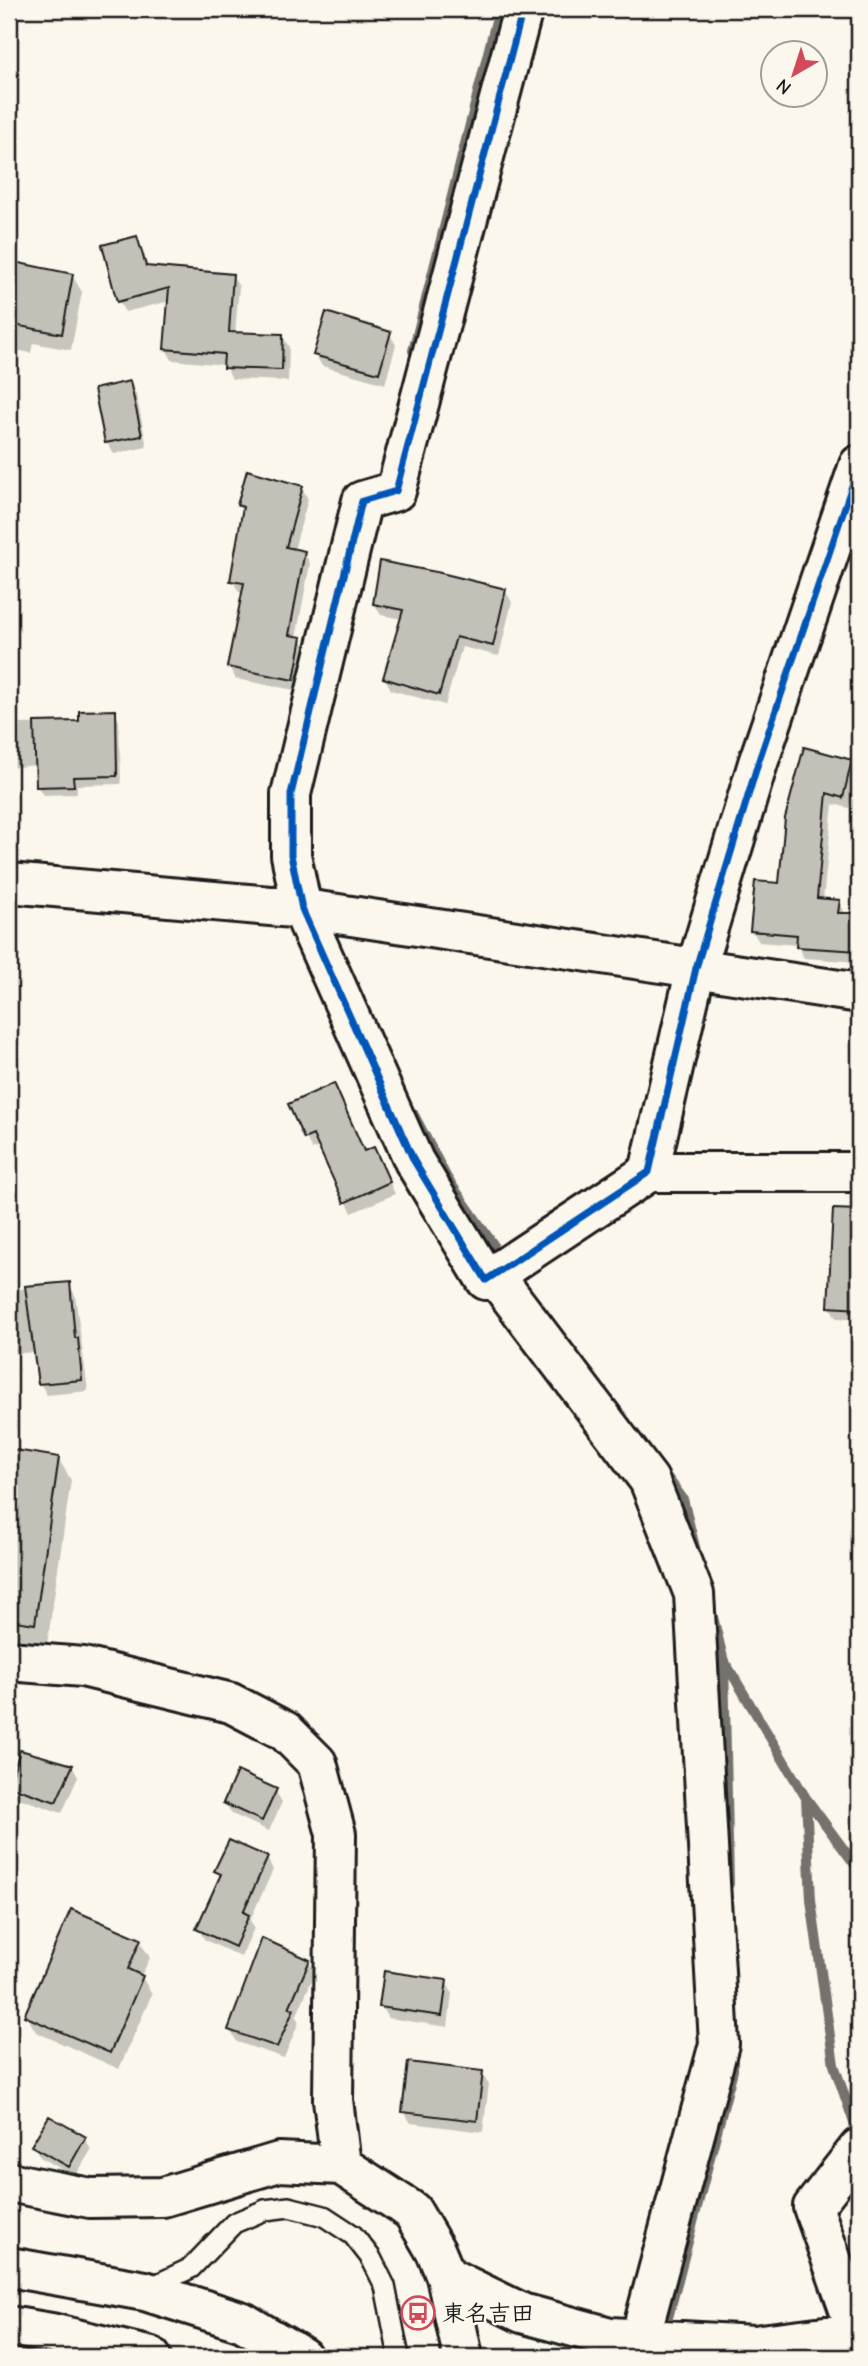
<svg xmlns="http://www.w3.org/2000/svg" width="868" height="2366" font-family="'Comic Neue','Klee One',sans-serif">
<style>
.shadow{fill:#0003}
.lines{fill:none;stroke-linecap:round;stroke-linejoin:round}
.stream{stroke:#74726e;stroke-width:10}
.building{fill:#c3c0b8;stroke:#1c1c1c;stroke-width:2}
.service-casing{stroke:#1c1c1c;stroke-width:24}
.minor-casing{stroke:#1c1c1c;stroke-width:44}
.motorway-casing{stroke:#1c1c1c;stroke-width:44}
.service{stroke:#fbf7ec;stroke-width:19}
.minor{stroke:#fbf7ec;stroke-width:38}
.motorway{stroke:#fbf7ec;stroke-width:38}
.cycleway-casing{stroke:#fbf7ec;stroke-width:11}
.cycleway{stroke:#0057b8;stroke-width:7}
.labels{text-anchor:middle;stroke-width:5;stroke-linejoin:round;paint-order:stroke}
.poi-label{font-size:23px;font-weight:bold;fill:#1c1c1c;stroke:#fbf7ec;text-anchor:start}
</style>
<rect width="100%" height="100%" fill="#fbf7ec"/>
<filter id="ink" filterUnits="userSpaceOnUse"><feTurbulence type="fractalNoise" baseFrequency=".0143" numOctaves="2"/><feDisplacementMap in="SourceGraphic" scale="14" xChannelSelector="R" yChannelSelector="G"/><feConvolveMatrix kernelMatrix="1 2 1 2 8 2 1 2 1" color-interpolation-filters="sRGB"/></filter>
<g filter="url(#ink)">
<!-- shadow -->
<path class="shadow" d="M136 238 143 249 148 268 232 275 239 287 235 334 282 335 289 347 288 381 232 379 225 365 172 360 166 349 170 301 125 312 119 301Z
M9 263 72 275 82 292 71 350 33 343 31 353 9 349Z
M389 333 396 345 385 384 322 366 315 354Z
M130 383 136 394 147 447 114 454 107 443 96 390Z
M302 488 308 499 294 550 304 552 310 564 296 638 301 639 308 650 300 691 236 679 229 667 243 593 239 592 232 580 244 514 238 505Z
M9 586 13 621 9 622Z
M505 590 512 602 499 656 462 647 445 705 391 690 385 678 402 619 381 615 374 604Z
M9 673 14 724 81 723 115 712 119 721 121 784 77 785V794L43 795 38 787 37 765 9 768Z
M851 762 858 773 849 808 833 804 823 900 839 902 846 915H859V962L804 958 797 945 759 942 752 930 781 885 787 818Z
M339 1096 365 1153 380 1160 395 1194 352 1213 320 1146 312 1150 290 1105Z
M834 1211 859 1212V1319L836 1318 830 1307Z
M69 1284 75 1295 88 1391 47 1395 40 1383 37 1352 9 1354V1290Z
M9 1451 58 1458 71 1480 47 1645 9 1640Z
M21 1753 72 1766 78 1777 62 1813 16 1797 9 1785Z
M275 1790 282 1802 269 1831 232 1814 225 1803Z
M267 1858 273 1870 250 1920 254 1928 241 1957 205 1940 198 1929 221 1878 216 1871Z
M140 1941 150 1958 141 1976 152 1994 119 2069 36 2032 26 2015Z
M309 1962 315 1973 296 2017 299 2022 284 2058 237 2042 230 2030Z
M446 1981 452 1993 448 2027 388 2018 381 2007Z
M482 2073 489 2084 483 2132 411 2123 404 2112Z
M85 2139 91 2150 75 2177 40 2157 34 2146Z"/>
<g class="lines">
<!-- stream -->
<path class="stream" d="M413 351 499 9
M413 1113 447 1178 493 1244
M664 1473 683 1499 696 1551
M712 1613 724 1662 729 1884
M725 1662 806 1798 859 1870
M806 1798 811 1900 834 2065 859 2137
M664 2333 733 2070V2056"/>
</g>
<!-- building -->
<path class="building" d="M137 236 146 266 233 274 229 332 283 334 282 370 223 368 224 354 164 349 169 288 117 302 102 245Z
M9 261 73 274 62 334 9 324Z
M326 312 391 332 379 373 313 355Z
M130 381 142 436 105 443 94 389Z
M247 470 303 486 286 547 305 551 289 635 302 637 294 680 227 667 244 583 230 581 243 507 237 505Z
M380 561 441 573 506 589 493 646 456 637 439 695 383 678 403 610 373 604Z
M116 710 117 776 73 777 74 786 36 787 34 722 79 721V711Z
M804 747 852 760 843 798 827 793 817 898 840 900 838 913H859V951L796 947 797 935 750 931 755 881 779 883 785 818Z
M334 1083 364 1151 374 1147 390 1182 344 1203 313 1135 304 1139 288 1104Z
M833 1209 859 1210V1309L828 1307Z
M70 1282 75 1338H78L82 1380 38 1384 25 1286Z
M9 1449 59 1457 35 1624 9 1620Z
M20 1750 73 1765 56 1802 9 1786Z
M237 1771 277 1789 262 1821 223 1803Z
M229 1840 268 1857 243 1912 249 1915 235 1947 196 1929 221 1874 214 1871Z
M71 1909 141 1939 128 1969 143 1976 110 2053 24 2016Z
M262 1938 310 1960 289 2008 294 2009 277 2047 228 2030Z
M384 1971 447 1980 442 2016 379 2007Z
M408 2062 483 2071 477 2121 402 2112Z
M49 2116 86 2137 69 2167 31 2146Z"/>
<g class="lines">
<defs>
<path id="service" d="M145 2290 191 2268 234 2223 265 2210 289 2207 324 2216 353 2235 371 2258 385 2286 399 2357"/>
<path id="minor" d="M523 9 396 491 362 501 291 794V855L302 909 414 1161 486 1280 649 1172 696 968 758 763 859 465
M9 883 305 909 859 993
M649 1172H859
M494 1275 649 1480 694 1594 719 2044 635 2357
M9 1661 83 1667 231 1703 285 1731 317 1763 336 1834 333 2100 341 2165
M9 2182 90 2198 163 2197 279 2162 341 2165 412 2211 436 2252 446 2276 463 2357
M446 2276 522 2313 610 2337 754 2345 857 2332 813 2207 859 2148"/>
<path id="motorway" d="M9 2267 145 2291 243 2322 302 2357
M9 2326 51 2333 151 2357"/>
</defs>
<!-- service casing -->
<use href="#service" class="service-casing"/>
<!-- minor casing -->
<use href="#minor" class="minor-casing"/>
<!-- motorway casing -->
<use href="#motorway" class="motorway-casing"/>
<!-- service -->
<use href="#service" class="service"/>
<!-- minor -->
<use href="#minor" class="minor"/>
<!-- motorway -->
<use href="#motorway" class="motorway"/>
<defs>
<path id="cycleway" d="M523 9 396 491 362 501 291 794V855L302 909 414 1161 486 1280 649 1172 696 968 758 763 859 465"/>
</defs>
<!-- cycleway casing -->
<use href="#cycleway" class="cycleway-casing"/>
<!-- cycleway -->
<use href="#cycleway" class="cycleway"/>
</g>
</g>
<!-- icons -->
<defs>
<symbol id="bus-ring" viewBox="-11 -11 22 22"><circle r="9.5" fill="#fbf7ec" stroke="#d1495b" stroke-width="1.5"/><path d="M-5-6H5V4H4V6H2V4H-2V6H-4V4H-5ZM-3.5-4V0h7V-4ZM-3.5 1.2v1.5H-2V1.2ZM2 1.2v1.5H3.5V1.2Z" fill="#d1495b"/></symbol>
</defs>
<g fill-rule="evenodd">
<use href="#bus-ring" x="399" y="2294" width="38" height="38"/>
</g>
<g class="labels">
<!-- poi labels -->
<g class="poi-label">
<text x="442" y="2321">東名吉田</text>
</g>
</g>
<!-- margin -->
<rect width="868" height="2366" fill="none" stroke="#fbf7ec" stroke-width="35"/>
<rect x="18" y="18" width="833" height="2331" fill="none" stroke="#1c1c1c" stroke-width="2.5" filter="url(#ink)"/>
<!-- north arrow -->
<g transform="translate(794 74) rotate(219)"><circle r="33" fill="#fbf7ec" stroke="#a29f99" stroke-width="2"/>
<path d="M0-5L12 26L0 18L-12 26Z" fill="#d1495b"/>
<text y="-10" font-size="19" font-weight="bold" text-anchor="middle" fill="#1c1c1c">N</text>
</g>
</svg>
